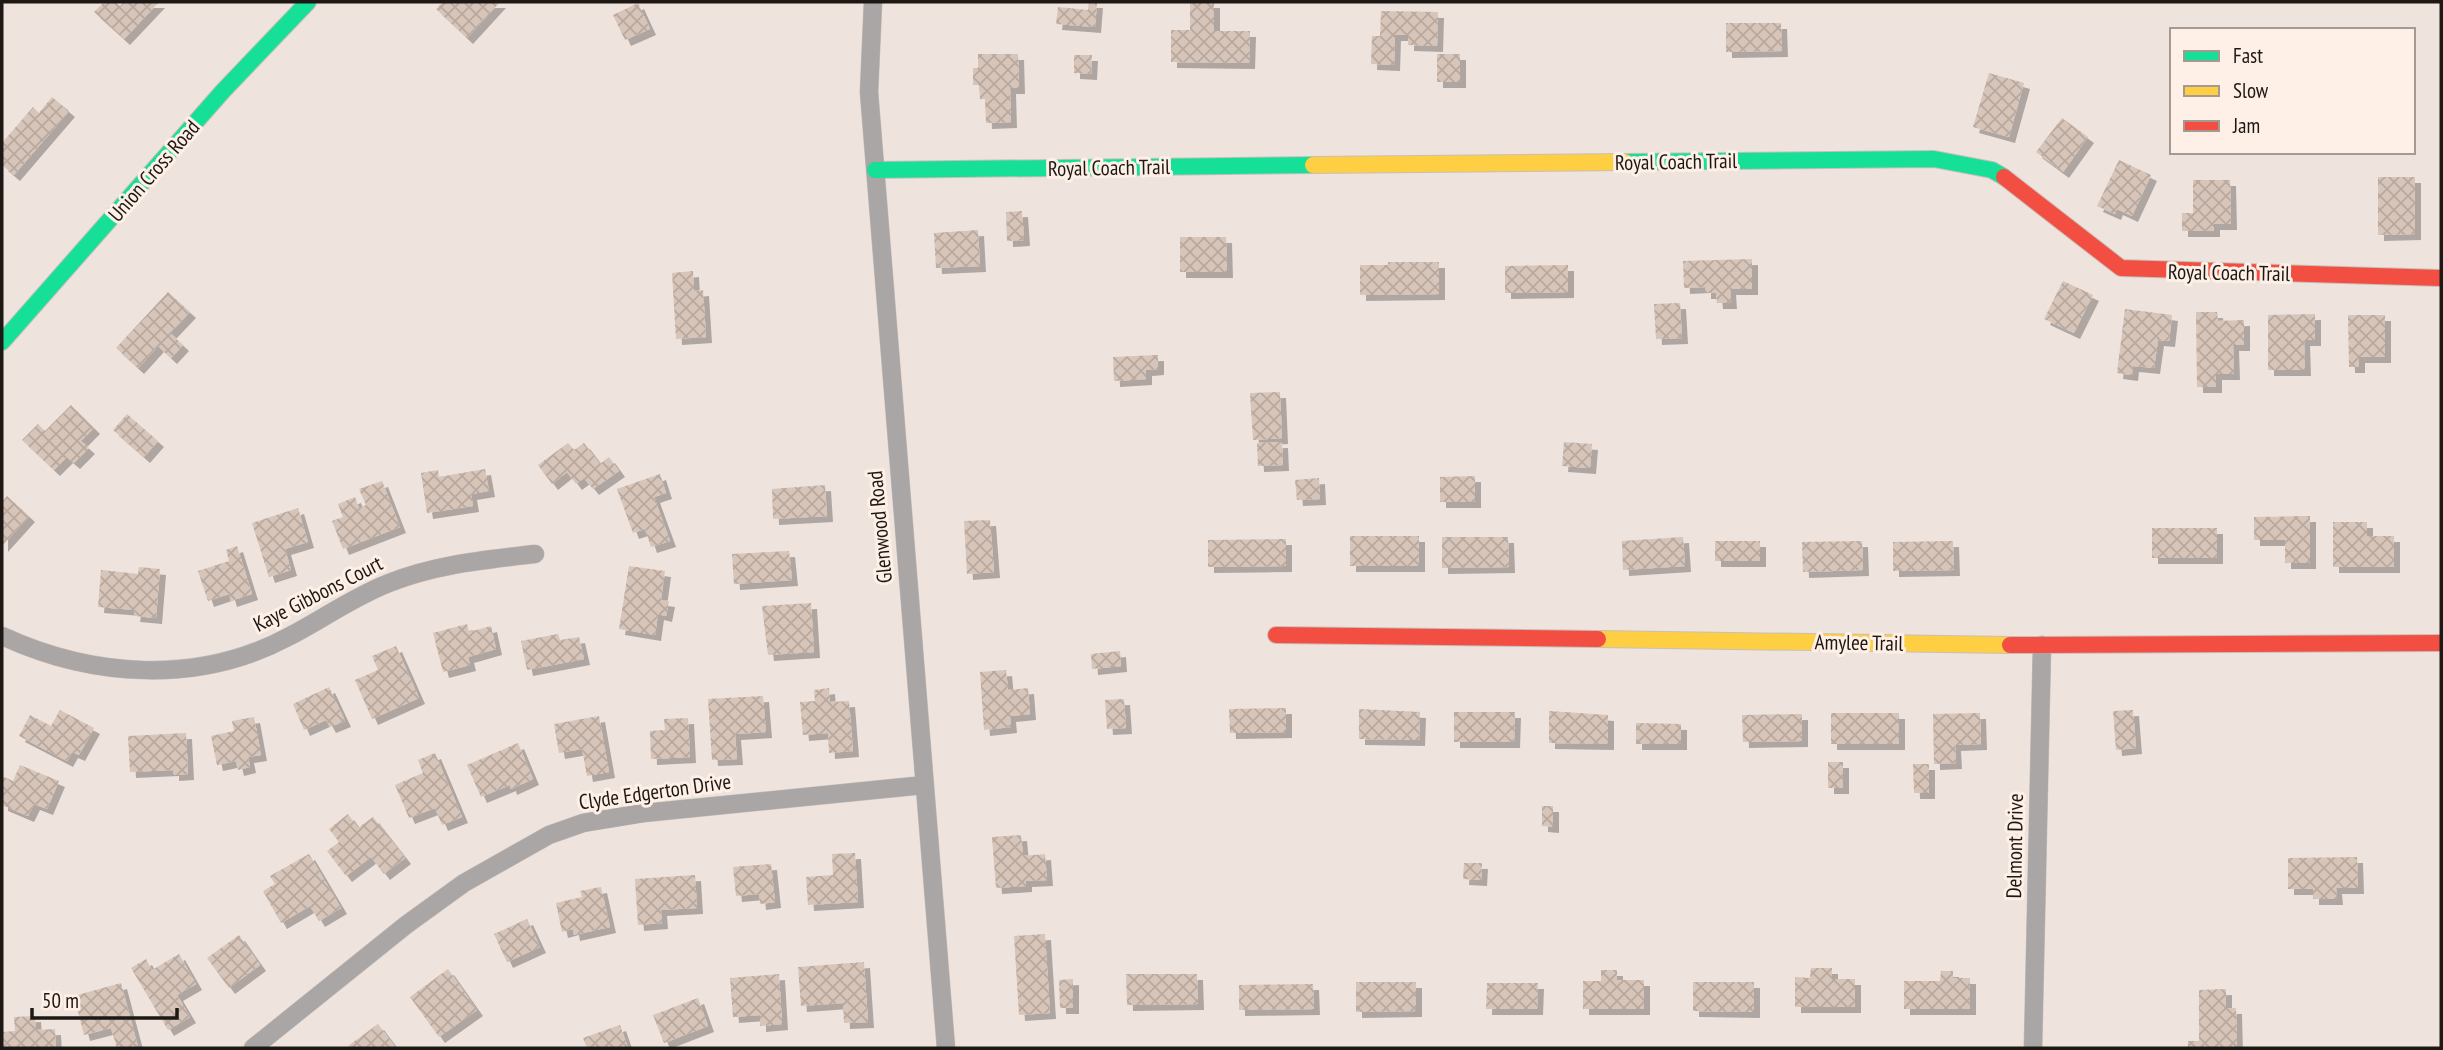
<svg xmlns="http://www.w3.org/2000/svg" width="2443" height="1050" font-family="'PT Sans Narrow',sans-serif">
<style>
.building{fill:url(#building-cross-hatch);filter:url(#shadow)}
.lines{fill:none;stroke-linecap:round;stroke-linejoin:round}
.street-casing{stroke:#c7bfba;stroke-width:19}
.fast-casing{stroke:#c7bfba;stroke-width:18}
.slow-casing{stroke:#c7bfba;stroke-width:18}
.jam-casing{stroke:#c7bfba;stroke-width:18}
.street{stroke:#aba6a6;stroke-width:18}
.fast{stroke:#16e098;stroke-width:16}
.slow{stroke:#ffcf43;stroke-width:16}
.jam{stroke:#f24e42;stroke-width:16}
.labels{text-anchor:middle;stroke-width:6;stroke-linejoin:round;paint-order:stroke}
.street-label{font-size:21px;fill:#1e1814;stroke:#fef0e7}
</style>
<defs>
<pattern id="building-cross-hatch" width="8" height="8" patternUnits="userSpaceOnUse" patternTransform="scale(1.75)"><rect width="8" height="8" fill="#d7c5b9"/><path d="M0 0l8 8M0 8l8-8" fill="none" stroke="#b8a89e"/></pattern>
<filter id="shadow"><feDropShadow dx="6" dy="6" stdDeviation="0" flood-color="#0004"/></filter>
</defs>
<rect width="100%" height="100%" fill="#eee3dd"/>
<!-- building -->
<path class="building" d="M104 2H115L120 6 124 2H159L124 39 94 12Z
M443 2H500L467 38 436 9Z
M1089 2H1097L1095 27 1056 24 1058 7 1088 10Z
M1190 2H1214V31H1250L1249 63 1171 62V30H1190Z
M638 3 650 29 625 40 613 15Z
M1381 11 1438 12 1437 46 1408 45V35H1395L1394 65 1371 64 1372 36H1380Z
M1726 23H1781L1782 51 1726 52Z
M978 54H1018L1019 88H1010L1011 122 986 123 985 99H980L979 85H973V68H978Z
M1437 54H1460V82H1437Z
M1074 55H1092L1091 74 1074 73Z
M1989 73 2024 83 2009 137 1973 127Z
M52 97 69 111 14 175 2 165V143L33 107 39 113Z
M2062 118 2088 137 2063 172 2036 152Z
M2119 160 2151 175 2132 216 2117 209 2115 214 2097 206Z
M2378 177H2415V234L2378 235Z
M2193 180H2230L2231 224H2214V231H2182V213H2193Z
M1022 211 1024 240 1007 241 1006 212Z
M978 230 980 266 936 268 934 233Z
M1180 237H1226L1227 272H1180Z
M1752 259V289H1730L1731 303H1717L1716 293H1705V287L1684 288 1683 261Z
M1388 262H1439V294L1360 295V265H1388Z
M1568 265V292L1505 293V266Z
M693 271 694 291 703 290 706 337 676 339 672 273Z
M2063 281 2093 295 2074 333 2044 319Z
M168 292 190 312 170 333 183 345 171 358 158 346 138 368 116 348Z
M1680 303 1682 338 1656 339 1654 304Z
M2125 309 2172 315 2169 341 2158 340 2154 368 2133 366 2132 375 2117 373Z
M2196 312H2217L2218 321 2244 320V345H2233L2234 374H2216V387H2197Z
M2315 314V340H2304L2305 370H2268V315Z
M2348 315H2385V357H2359V367H2349Z
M1158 355V369L1146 370V379L1114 381 1113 357Z
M1280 392 1282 438 1253 440 1250 393Z
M71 405 94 428 81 441 89 448 74 463 67 457 54 470 22 440 38 424 45 431Z
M127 414 158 441 144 457 113 430Z
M1282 442 1283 465 1258 466 1257 443Z
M1564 442 1592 444 1590 468 1562 466Z
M568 443 574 450 584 443 600 464 609 457 619 471 593 489 584 478 576 484 567 472 552 484 538 465Z
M485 469 489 491 471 494 473 506 427 513 421 473 438 470 439 477Z
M660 474 666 493 654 497 670 541 651 547 645 529 633 533 617 489Z
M1475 476V502H1440V477Z
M1319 478 1320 499 1297 500 1295 480Z
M382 481 400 527 343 549 332 521 343 517 338 504 355 497 359 508 366 505 359 489Z
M825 485 827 516 773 519 772 489Z
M7 496 29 516 2 546V502Z
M298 508 308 542 285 549 291 570 269 577 252 523Z
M2310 516V563H2285V540H2254V517Z
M990 520 994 572 967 574 964 521Z
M2333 522H2367V536H2394V567H2333Z
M2152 528H2217V558H2152Z
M1350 536H1419V566H1350Z
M1442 537H1508L1509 567 1442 568Z
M1683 537 1685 566 1623 570 1622 541Z
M1286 539V566L1208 567V540Z
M1715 541H1760V561H1715Z
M1862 541 1863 570 1803 572 1802 542Z
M1953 541 1954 570 1893 571V542Z
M237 546 252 594 231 601 229 594 208 601 198 571 229 561 226 550Z
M789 551 792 580 734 584 732 554Z
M629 566 665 571 661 600 669 601 666 616 658 614 655 635 619 629Z
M139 567 160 569 156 618 134 616 135 610 98 607 101 570 138 574Z
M811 603 814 652 768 655 762 606Z
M467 624 469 632 491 626 496 649 468 657 470 665 443 672 433 633Z
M558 634 560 640 579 637 584 659 527 670 521 641Z
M396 646 419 698 372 719 355 680 378 670 372 656Z
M1120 651 1121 666 1092 669 1091 654Z
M1006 670 1008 690 1028 688 1030 714 1010 716 1011 727 984 730 980 672Z
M329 687 345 721 330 727 326 720 304 730 293 704Z
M829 688 830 702 849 701 853 751 829 753 828 733 803 735 800 702 815 701 814 690Z
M763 696 766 732 735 734 737 759 712 760 708 699Z
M1124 699 1126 728 1107 729 1105 700Z
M1286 708V732L1230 733 1229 709Z
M1359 709 1420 712 1419 740 1359 739Z
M60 710 94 728 79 755 72 752 67 761 19 736 30 715 51 726Z
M2133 710 2136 748 2116 750 2113 711Z
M1549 711 1608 715V744L1549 743Z
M1454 712H1515L1514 742H1454Z
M1831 713H1899V744H1831Z
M1980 713 1981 744 1955 745 1956 763 1934 764 1933 714Z
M1802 714V741L1743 742 1742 715Z
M599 716 609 772 587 776 582 749 559 753 554 724Z
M254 717 261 755 248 757 250 767 238 770 236 761 217 765 211 736 234 731 232 721Z
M688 718 690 757 651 759 650 731 665 730 664 719Z
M1636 723 1681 724V744H1636Z
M186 733 188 774 173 775V770L130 772 128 736Z
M518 743 533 779 511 789 510 785 481 797 467 765Z
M435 753 462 817 442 825 435 808 409 818 395 785 423 773 418 760Z
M1828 762H1843V788H1828Z
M1913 764H1929V793H1914Z
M20 765 59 781 47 809 34 804 28 816 2 805V776L13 781Z
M1542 806H1553V827L1542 826Z
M348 814 358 828 373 817 405 858 384 874 371 857 346 876 327 851 339 842 329 829Z
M1021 835 1023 856 1045 854 1047 880 1026 881V886L996 888 992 837Z
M855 853 858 902 808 905 806 877 833 875 832 854Z
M309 854 341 908 319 921 310 906 281 923 263 891 275 884 270 876Z
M2357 857 2358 888H2336L2337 899H2313V889H2288V858Z
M1464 863H1482L1481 880 1463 879Z
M771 864 775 902 760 904 759 894 736 896 733 867Z
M695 875 697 908 661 910 662 923 638 925 635 879Z
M601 887 610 927 574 935 573 929 562 932 556 903 582 897 580 891Z
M527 919 540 947 507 962 494 934Z
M1045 934 1050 1013 1019 1015 1014 936Z
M239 935 260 965 229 988 207 958Z
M179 954 196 984 177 995 190 1017 168 1030 131 968 146 959 152 970Z
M864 962 868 1022 844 1023 843 1003 801 1006 798 967Z
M1811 968H1832V979H1855V1007H1795V977L1810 978Z
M448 969 477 1010 439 1037 410 997Z
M1601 970H1617V980H1644V1009H1583V981H1601Z
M1941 971H1953V978H1970V1009H1904V981H1940Z
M779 974 782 1024 760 1026V1015L733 1017 730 978Z
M1126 974H1197L1198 1004 1127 1005Z
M1073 979V1008H1060L1059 980Z
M1356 982H1416V1011L1356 1012Z
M1693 982H1754V1012L1693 1011Z
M121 983 138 1047 133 1048H117L111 1028 84 1035 74 996Z
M1487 983H1538L1537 1009H1486Z
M1313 984 1314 1009 1239 1010V985Z
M2226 989V1008H2236L2237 1048H2188V1041H2199V990Z
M698 998 708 1026 664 1043 653 1015Z
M35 1016 36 1030 55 1029 56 1048H2V1032L15 1031 14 1017Z
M378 1024 396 1048H349L348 1046Z
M620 1025 628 1048H587L583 1038Z"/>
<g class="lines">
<defs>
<path id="street" d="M873 2 869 92 946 1048
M2 636C93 678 199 685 290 636 323 619 353 597 389 583 436 564 485 560 535 554
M253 1048 406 925 464 883 549 835 583 823 644 813 924 785
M2033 1048 2042 645"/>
<path id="fast" d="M1625 162 1934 159 1992 170 2004 177
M875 170 1313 165
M2 342 223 91 308 2"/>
<path id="slow" d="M1313 165 1625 162
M1598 639 2010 645"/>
<path id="jam" d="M2004 177 2121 268 2441 278
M1276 635 1598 639
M2010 645 2441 643"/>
</defs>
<!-- street casing -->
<use href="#street" class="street-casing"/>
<!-- fast casing -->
<use href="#fast" class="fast-casing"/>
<!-- slow casing -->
<use href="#slow" class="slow-casing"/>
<!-- jam casing -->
<use href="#jam" class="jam-casing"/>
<!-- street -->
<use href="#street" class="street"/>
<!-- fast -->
<use href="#fast" class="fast"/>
<!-- slow -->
<use href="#slow" class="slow"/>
<!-- jam -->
<use href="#jam" class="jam"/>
</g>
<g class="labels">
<!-- street labels -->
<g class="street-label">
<text transform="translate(1676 162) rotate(-1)" y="7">Royal Coach Trail</text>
<text transform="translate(1109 168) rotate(-1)" y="7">Royal Coach Trail</text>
<text transform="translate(154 171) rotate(-49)" y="7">Union Cross Road</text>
<text transform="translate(2229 273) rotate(1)" y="7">Royal Coach Trail</text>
<text transform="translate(880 527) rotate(-95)" y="7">Glenwood Road</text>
<text transform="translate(318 594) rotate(-27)" y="7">Kaye Gibbons Court</text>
<text transform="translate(1859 643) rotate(1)" y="7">Amylee Trail</text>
<text transform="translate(655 792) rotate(-8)" y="7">Clyde Edgerton Drive</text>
<text transform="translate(2015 846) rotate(-89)" y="7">Delmont Drive</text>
</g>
</g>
<!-- border -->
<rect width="2443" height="1050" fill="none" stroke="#1e1814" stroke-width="7"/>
<!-- legend -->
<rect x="2170" y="28" width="245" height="126" fill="#fef0e7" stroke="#a49a93" stroke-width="2"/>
<rect x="2184" y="51" width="35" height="10" fill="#16e098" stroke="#a49a93" stroke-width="2"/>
<text x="2233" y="63" font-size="21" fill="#1e1814">Fast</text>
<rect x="2184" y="86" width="35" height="10" fill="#ffcf43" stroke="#a49a93" stroke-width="2"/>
<text x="2233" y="98" font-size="21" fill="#1e1814">Slow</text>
<rect x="2184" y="121" width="35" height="10" fill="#f24e42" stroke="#a49a93" stroke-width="2"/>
<text x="2233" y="133" font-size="21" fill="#1e1814">Jam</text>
<!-- scale -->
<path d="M32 1008v10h145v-10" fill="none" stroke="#1e1814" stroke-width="3.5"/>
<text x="42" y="1008" font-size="21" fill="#1e1814" stroke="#fef0e7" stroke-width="5" paint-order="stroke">50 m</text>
</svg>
